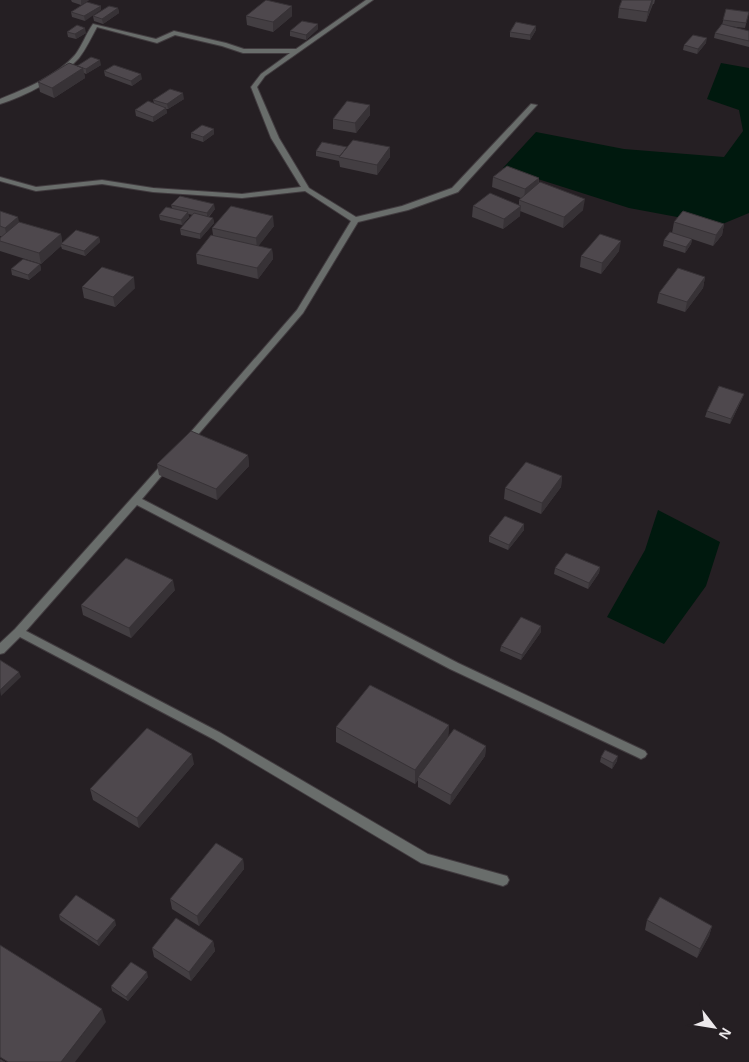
<svg xmlns="http://www.w3.org/2000/svg" width="749" height="1062" font-family="Helvetica,sans-serif">
<style>
.water{fill:#00190e}
.lines{fill:none;stroke-linecap:round;stroke-linejoin:round}
.street-casing{stroke:#413b3f;stroke-width:2}
.street{fill:#696d6b;fill-rule:evenodd}
.wall{fill:#433e42}
.shaded-wall{fill:#373236}
.building{fill:#4e484d;stroke:#373236}
</style>
<rect width="100%" height="100%" fill="#251f23"/>
<!-- water -->
<path class="water" d="M721 63 749 68V213L720 225 629 208 503 168 536 132 624 149 724 157 743 131 739 110 707 99Z
M658 510 720 542 706 586 664 644 607 617 645 550Z"/>
<g class="lines">
<defs>
<path id="street" d="M366 0H373L265 76 257 87 279 138 309 188 356 217 402 206 452 188 531 104 537 105 458 192 408 210 358 222 303 313 189 445H183L181 443 183 441 297 310 351 221 305 191 242 198 153 192 102 184 36 191 0 181V177L36 187 102 180 153 188 242 194 301 187 271 138 251 87 261 74 290 53H243L222 46 175 35 157 43 97 27C91 38 86 49 79 58 62 77 24 97 0 104V99C25 89 57 76 75 55 82 46 86 34 93 24L156 39 174 31 226 43 244 49H296Z
M166 462 171 465 169 467 142 499 458 663 645 751 647 754 645 757 641 759 637 757 450 669 137 505 26 631 221 733 428 854 507 876 509 880 507 884 503 886 421 863 213 739 20 637 4 653 0 654V643L15 629 163 463Z"/>
</defs>
<!-- street casing -->
<use href="#street" class="street-casing"/>
<!-- street -->
<use href="#street" class="street"/>
</g>
<!-- wall -->
<path class="wall" d="M71 0H89L81 5 72 2Z
M622 0H655L654 4H653L646 22 618 18 619 8Z
M87 2 85 21 72 17 71 12Z
M118 8 119 13 103 24 94 21 93 16Z
M726 9 749 12 745 28 728 26 749 31V47L714 38 715 33 722 25Z
M246 16H292L273 32 247 25Z
M318 29 306 40 290 36V31Z
M536 30 530 40 510 37V32Z
M67 32 86 33 76 39 68 37Z
M706 43 697 54 683 50 684 45Z
M101 65 86 74 84 73 85 78 54 98 40 92 38 82 77 66Z
M104 71 142 79 132 86 105 76Z
M184 99 168 109H166L167 113 153 122 136 116 135 110 154 103 153 100Z
M370 105V115L356 133 333 129V119Z
M214 129V134L203 142 191 138V133Z
M347 147 390 157 377 175 340 167 339 161 316 156V151Z
M493 177 539 178V184L583 210 563 228 520 211V216L503 229 472 217 473 206 519 205V200L521 198 492 187Z
M171 205 215 209 209 217 213 218 214 223 200 239 181 235 180 229 193 215 188 214 189 217 182 225 160 220 159 215 172 208Z
M0 211 19 222 61 234 62 242 99 237 100 242 85 256 62 249 61 246 41 264 0 251V238L2 237 0 236Z
M674 222 724 224 722 235 713 246 692 239 691 244 685 253 663 246 664 240 672 233Z
M274 226 258 246 272 249 273 259 258 279 197 264 196 254 213 235 212 228Z
M619 251 601 274 580 267 581 256Z
M40 264 41 270 29 280 12 275 11 269Z
M705 277 703 288 685 312 657 303 659 293Z
M82 287 135 288 115 307 84 298Z
M744 394 742 399 730 424 705 417 707 411Z
M248 455 249 466 217 500 159 475 157 464Z
M562 476 561 487 541 514 504 499 505 488Z
M524 524V530L508 550 489 542V536Z
M600 567 599 573 588 589 554 574 555 568Z
M175 590 131 638 83 615 81 605Z
M541 632 521 660 500 651 501 646Z
M449 725 448 737 486 746 485 756 450 805 418 787V780L415 784 336 742V727Z
M601 757 617 761 612 769 600 762Z
M194 764 139 828 93 800 90 789Z
M243 859 244 869 199 926 172 909 170 899Z
M59 915 116 925 99 946 60 920Z
M647 920 712 926 709 936 697 958 645 930Z
M213 941 215 951 191 981 154 957 152 948Z
M148 977 128 1001 112 991 111 986Z"/>
<!-- shaded-wall -->
<path class="shaded-wall" d="M81 0H89L81 5Z
M652 0H653L652 5 646 22 648 12Z
M101 6V10L85 21 84 16Z
M292 6V16L273 32V22Z
M118 8 119 13 103 24 102 19Z
M318 24V29L306 40V35Z
M536 26V30L530 40V35Z
M85 28 86 33 76 39 75 34Z
M707 38 706 43 697 54 698 49Z
M100 60 101 65 86 74V69Z
M83 68 85 78 54 98 52 88Z
M141 74 142 79 132 86 131 81Z
M183 93 184 99 168 109 167 104Z
M370 105V115L356 133 355 123Z
M166 108 167 113 153 122V117Z
M214 129V134L203 142V137Z
M390 147V157L377 175V165Z
M539 178 538 189 524 200 525 189Z
M585 199 583 210 563 228 564 217Z
M214 204 215 209 207 218V213Z
M521 206 520 216 503 229 504 219Z
M188 212 189 217 182 225 181 220Z
M273 216 274 226 257 248 256 238Z
M18 217 20 227 7 238 5 228Z
M213 218 214 223 200 239V234Z
M724 224 722 235 713 246 716 235Z
M61 234 62 244H61V246L41 264 39 253Z
M99 237 100 242 85 256 84 251Z
M692 239 691 244 685 253 686 247Z
M621 241 619 251 601 274 602 263Z
M272 249 273 259 258 279 257 268Z
M40 264 41 270 29 280 28 275Z
M134 277 135 288 115 307 113 297Z
M705 277 703 288 685 312 687 302Z
M744 394 742 399 730 424 731 419Z
M248 455 249 466 217 500 216 489Z
M562 476 561 487 541 514 542 503Z
M524 524V530L508 550 509 545Z
M600 567 599 573 588 589 589 583Z
M173 580 175 590 131 638 129 628Z
M541 626V632L521 660 522 655Z
M19 672 21 677 1 696 0 690Z
M449 725 448 740 418 777V780L415 784V770Z
M486 746 485 756 450 805 451 795Z
M192 754 194 764 139 828 137 818Z
M618 756 617 761 612 769 613 763Z
M243 859 244 869 199 926 197 916Z
M115 920 116 925 99 946 97 941Z
M712 926 709 936 697 958 700 949Z
M213 941 215 951 191 981 189 972Z
M147 972 148 977 128 1001 126 997Z
M102 1009 106 1022 75 1062H61Z"/>
<!-- building -->
<path class="building" d="M266 0 292 6 273 22 246 16Z
M622 0H652L648 12 619 8Z
M87 2 101 6 84 16 71 12Z
M109 6 118 8 102 19 93 16Z
M726 9 749 12 746 23 723 20Z
M302 21 318 24 306 35 290 31Z
M516 22 536 26 530 35 510 32Z
M722 24 749 31V41L715 33Z
M77 25 85 28 75 34 67 32Z
M693 35 707 38 698 49 684 45Z
M91 57 100 60 86 69 77 66Z
M69 63 83 68 52 88 38 82Z
M114 65 141 74 131 81 104 71Z
M170 89 183 93 167 104 153 100Z
M148 101 166 108 153 117 135 110Z
M347 101 370 105 355 123 333 119Z
M202 125 214 129 203 137 191 133Z
M353 140 390 147 377 165 339 157Z
M322 142 347 147 340 156 316 151Z
M507 166 539 178 525 189 493 177Z
M540 182 585 199 564 217 519 200Z
M490 193 521 206 504 219 473 206Z
M180 196 214 204 207 213 171 205Z
M231 206 273 216 256 238 212 228Z
M166 207 188 212 181 220 159 215Z
M0 211 18 217 5 228 0 226Z
M683 211 724 224 716 235 674 222Z
M194 213 213 218 200 234 180 229Z
M19 222 61 234 39 253 0 241V238Z
M76 230 99 237 84 251 61 244Z
M670 232 692 239 686 247 664 240Z
M600 234 621 241 602 263 581 256Z
M211 235 272 249 257 268 196 254Z
M23 259 40 264 28 275 11 269Z
M102 267 134 277 113 297 82 287Z
M678 268 705 277 687 302 659 293Z
M719 386 744 394 731 419 707 411Z
M191 431 248 455 216 489 157 464Z
M526 462 562 476 542 503 505 488Z
M505 516 524 524 509 545 489 536Z
M566 553 600 567 589 583 555 568Z
M126 558 173 580 129 628 81 605Z
M521 617 541 626 522 655 501 646Z
M0 660 19 672 0 690Z
M370 685 449 725 415 770 336 727Z
M147 728 192 754 137 818 90 789Z
M454 729 486 746 451 795 418 777Z
M605 750 618 756 613 763 601 757Z
M216 843 243 859 197 916 170 899Z
M76 895 115 920 97 941 59 915Z
M660 897 712 926 700 949 647 920Z
M176 918 213 941 189 972 152 948Z
M0 945 102 1009 61 1062H8L0 1057Z
M131 962 147 972 126 997 111 986Z
M0 1059 5 1062H0Z"/>
<!-- north arrow -->
<g transform="translate(714 1027) rotate(121)" stroke="#251f23" stroke-width="4" paint-order="stroke">
<path d="M0-4L9 19L0 12L-9 19Z" fill="#ede9ec"/>
<text y="-8" font-size="14" font-weight="bold" text-anchor="middle" fill="#ede9ec">N</text>
</g>
</svg>
